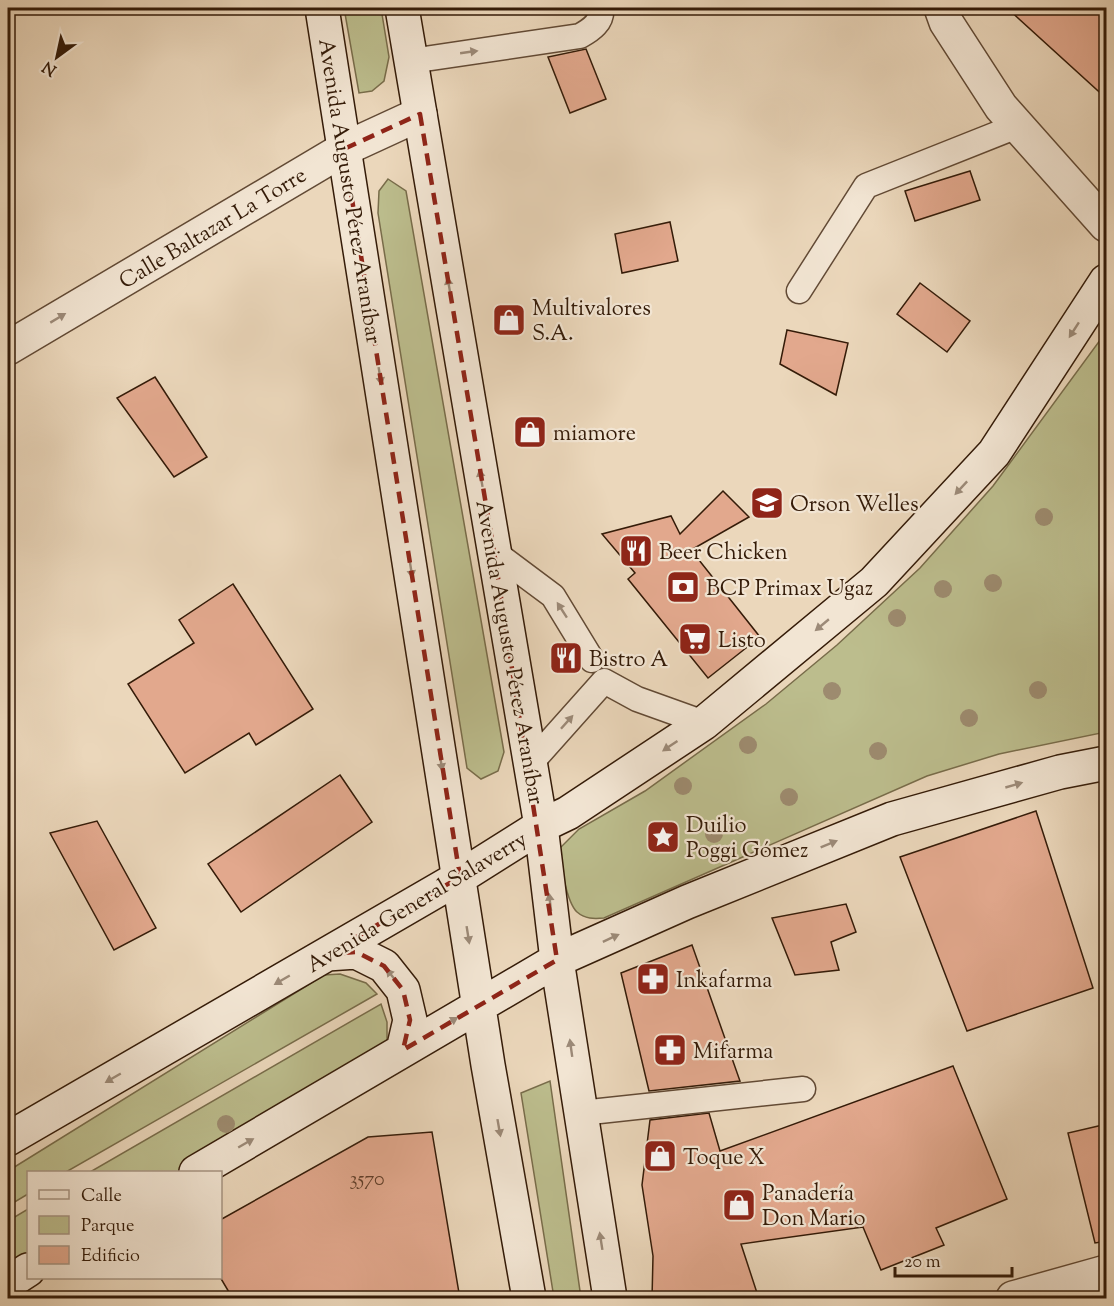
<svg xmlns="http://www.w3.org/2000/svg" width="1114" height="1306" font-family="'Sorts Mill Goudy',serif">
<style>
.green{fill:#bcbd8d;stroke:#786c4a;stroke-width:1.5}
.building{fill:#e2a88d;stroke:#341b08;stroke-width:1.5}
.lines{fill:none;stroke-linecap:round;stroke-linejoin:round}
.lane-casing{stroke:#624a35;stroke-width:27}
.street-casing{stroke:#624a35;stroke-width:36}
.secondary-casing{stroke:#341b08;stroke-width:36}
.lane{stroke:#f2e5d3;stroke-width:24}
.street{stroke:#f2e5d3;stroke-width:33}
.secondary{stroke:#f2e5d3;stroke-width:33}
.tree{fill:#9d8b6f}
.oneway{fill:#9c8a78}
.marked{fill:none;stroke:#8f2418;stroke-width:4.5;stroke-dasharray:12 8;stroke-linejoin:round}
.labels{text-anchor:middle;stroke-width:4.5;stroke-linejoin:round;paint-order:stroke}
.number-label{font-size:20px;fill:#603e29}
.street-label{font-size:22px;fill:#341b08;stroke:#f2e5d3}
.poi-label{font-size:22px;fill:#341b08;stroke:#f2e5d3;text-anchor:start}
</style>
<rect width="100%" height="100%" fill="#ebd7bb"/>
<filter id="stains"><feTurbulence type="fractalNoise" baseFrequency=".00333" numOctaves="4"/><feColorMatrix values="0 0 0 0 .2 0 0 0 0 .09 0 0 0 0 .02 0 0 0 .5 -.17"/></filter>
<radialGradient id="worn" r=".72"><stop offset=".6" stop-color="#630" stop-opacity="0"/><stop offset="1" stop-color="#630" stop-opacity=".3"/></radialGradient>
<!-- green -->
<path class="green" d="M344 8H381L389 57 384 81 372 91 359 93Z
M388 179 406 191 504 752 498 771 481 779 467 768 378 213 379 191Z
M1106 332V732L999 754 927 776 604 918C594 919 585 919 577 912 567 903 559 861 560 848L579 829 645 791 766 704 837 645 920 568 993 486Z
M340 974 366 983 377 994 66 1172H28V1194L8 1206V1171L324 975Z
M381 1004 387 1022V1052L179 1172H90Z
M550 1081 581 1298H554L521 1093Z
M28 1209V1260L8 1272V1221Z"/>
<!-- building -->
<path class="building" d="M1007 8H1107V99Z
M586 49 606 99 570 113 548 57Z
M970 171 980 200 915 221 905 191Z
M670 222 678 261 622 273 615 234Z
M920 283 970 321 947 352 897 314Z
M787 330 848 343 836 395 780 364Z
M155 377 207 457 174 477 117 398Z
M723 491 749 517 691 550 760 637 708 678 628 579 635 573 602 534 671 516 680 534Z
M233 584 313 709 256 745 249 733 185 773 128 684 194 643 179 620Z
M340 775 372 822 241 912 208 864Z
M1036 811 1093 988 967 1031 900 857Z
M97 821 156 928 114 950 50 833Z
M846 904 856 932 831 942 839 970 795 975 772 918Z
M692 945 740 1081 649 1091 621 973Z
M953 1066 1007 1199 936 1228 944 1245 881 1270 863 1227 741 1244 759 1299H652L653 1256 642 1185 650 1120 709 1113 720 1151Z
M1107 1124V1241L1095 1243 1068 1133Z
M432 1132 460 1299H233L220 1277V1220L368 1137Z"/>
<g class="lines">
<defs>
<path id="lane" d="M411 61 580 36C591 30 603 22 601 8
M799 291 866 186 1017 126
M494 552 553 596 592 660
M530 764 604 681 637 699 704 723
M581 1113 803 1089"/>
<path id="street" d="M941 8 946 22 1001 107 1106 225
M8 348 344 149 420 114
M1013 1298 1106 1272"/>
<path id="secondary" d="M322 8 488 1065 529 1298
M402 8 541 826 557 960 610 1298
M327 954 356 952 384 966 403 990 410 1020 403 1050
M8 1139 460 877 541 826 568 813 704 723 874 582 994 453 1106 281
M196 1172 557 960 687 902 892 819 1060 772 1106 763
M8 1283 28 1270"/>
</defs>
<!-- lane casing -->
<use href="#lane" class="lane-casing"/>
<!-- street casing -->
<use href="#street" class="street-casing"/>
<!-- secondary casing -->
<use href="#secondary" class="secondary-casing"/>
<!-- lane -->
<use href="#lane" class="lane"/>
<!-- street -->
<use href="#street" class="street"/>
<!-- secondary -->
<use href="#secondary" class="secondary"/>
</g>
<!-- trees -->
<g class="tree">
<circle cx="1044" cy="517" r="9"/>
<circle cx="993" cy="583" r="9"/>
<circle cx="943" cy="589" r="9"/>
<circle cx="897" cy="618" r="9"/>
<circle cx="1038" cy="690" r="9"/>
<circle cx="832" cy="691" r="9"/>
<circle cx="969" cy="718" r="9"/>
<circle cx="748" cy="745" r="9"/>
<circle cx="878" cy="751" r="9"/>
<circle cx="683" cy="786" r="9"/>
<circle cx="789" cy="797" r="9"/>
<circle cx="714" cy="834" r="9"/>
<circle cx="226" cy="1124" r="9"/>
</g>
<!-- one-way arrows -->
<defs><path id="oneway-solid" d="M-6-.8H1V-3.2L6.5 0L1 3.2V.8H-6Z" transform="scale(1.5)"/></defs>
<g class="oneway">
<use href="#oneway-solid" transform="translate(469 52) rotate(-8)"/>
<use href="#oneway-solid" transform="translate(449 286) rotate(-100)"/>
<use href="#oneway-solid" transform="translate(58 318) rotate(-31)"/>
<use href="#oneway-solid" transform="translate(1074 330) rotate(123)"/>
<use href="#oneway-solid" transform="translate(380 376) rotate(81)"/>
<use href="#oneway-solid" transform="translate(481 478) rotate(-100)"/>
<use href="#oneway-solid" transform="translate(961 488) rotate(133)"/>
<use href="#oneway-solid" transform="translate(411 569) rotate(81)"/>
<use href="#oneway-solid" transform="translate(562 610) rotate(-123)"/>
<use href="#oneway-solid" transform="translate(822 625) rotate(140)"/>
<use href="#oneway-solid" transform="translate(567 722) rotate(-48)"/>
<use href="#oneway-solid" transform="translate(670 746) rotate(146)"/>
<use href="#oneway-solid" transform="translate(441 762) rotate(81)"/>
<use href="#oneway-solid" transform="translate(1014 785) rotate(-16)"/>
<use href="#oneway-solid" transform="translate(829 844) rotate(-22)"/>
<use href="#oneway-solid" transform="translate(550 902) rotate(-97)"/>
<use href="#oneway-solid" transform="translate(468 935) rotate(81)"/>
<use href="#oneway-solid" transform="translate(611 938) rotate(-25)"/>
<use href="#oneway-solid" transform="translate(392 976) rotate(-129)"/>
<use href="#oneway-solid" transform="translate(282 980) rotate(150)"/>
<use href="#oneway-solid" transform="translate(450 1022) rotate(-31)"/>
<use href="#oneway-solid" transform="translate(571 1048) rotate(-98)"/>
<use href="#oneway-solid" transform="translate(113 1078) rotate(150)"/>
<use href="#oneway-solid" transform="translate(499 1128) rotate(80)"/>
<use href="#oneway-solid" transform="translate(246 1143) rotate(-30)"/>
<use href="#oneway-solid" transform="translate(601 1241) rotate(-99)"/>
</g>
<!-- marked area -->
<path class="marked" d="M420 114 494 552 557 960 403 1050 410 1020 403 990 384 966 356 952 327 954 460 877 344 149Z"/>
<!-- icons -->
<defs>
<symbol id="shop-square" viewBox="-11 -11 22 22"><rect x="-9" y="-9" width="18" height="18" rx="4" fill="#8f2418" stroke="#f2e5d3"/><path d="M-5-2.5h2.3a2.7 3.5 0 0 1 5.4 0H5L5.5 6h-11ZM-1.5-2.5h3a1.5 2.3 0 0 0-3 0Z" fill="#fff"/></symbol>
<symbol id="school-square" viewBox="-11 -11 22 22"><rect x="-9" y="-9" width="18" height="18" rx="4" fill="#8f2418" stroke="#f2e5d3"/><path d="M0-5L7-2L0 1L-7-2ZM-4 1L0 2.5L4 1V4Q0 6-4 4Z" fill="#fff"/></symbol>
<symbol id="restaurant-square" viewBox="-11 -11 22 22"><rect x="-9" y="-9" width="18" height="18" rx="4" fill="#8f2418" stroke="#f2e5d3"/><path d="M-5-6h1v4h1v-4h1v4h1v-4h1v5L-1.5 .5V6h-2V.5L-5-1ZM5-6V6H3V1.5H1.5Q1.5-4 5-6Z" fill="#fff"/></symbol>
<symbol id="bank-square" viewBox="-11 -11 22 22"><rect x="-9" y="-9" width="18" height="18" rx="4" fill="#8f2418" stroke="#f2e5d3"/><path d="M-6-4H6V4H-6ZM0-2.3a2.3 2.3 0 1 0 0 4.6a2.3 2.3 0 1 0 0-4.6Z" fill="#fff"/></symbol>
<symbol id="supermarket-square" viewBox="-11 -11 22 22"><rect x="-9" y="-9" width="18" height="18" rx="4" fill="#8f2418" stroke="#f2e5d3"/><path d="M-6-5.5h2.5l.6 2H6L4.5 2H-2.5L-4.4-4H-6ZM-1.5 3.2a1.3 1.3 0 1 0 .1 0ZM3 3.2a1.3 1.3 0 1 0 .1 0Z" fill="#fff"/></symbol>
<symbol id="sight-square" viewBox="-11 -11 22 22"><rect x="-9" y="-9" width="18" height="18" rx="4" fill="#8f2418" stroke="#f2e5d3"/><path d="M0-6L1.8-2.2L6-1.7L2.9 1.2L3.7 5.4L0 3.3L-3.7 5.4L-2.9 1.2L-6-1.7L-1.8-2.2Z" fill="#fff"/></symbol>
<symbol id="pharmacy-square" viewBox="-11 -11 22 22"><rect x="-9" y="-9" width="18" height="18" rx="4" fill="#8f2418" stroke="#f2e5d3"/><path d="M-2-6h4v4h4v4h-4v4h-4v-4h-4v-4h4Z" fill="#fff"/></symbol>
</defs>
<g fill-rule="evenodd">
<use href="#shop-square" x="490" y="301" width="38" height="38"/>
<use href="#shop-square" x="511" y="413" width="38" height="38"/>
<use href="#school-square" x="748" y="484" width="38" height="38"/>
<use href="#restaurant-square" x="617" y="532" width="38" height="38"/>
<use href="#bank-square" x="664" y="568" width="38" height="38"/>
<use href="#supermarket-square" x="676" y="620" width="38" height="38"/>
<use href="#restaurant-square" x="547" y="639" width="38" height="38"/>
<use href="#sight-square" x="644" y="818" width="38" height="38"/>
<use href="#pharmacy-square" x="634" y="960" width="38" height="38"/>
<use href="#pharmacy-square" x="651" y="1031" width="38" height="38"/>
<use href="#shop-square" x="641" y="1137" width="38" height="38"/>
<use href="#shop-square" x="720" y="1186" width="38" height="38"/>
</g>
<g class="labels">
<!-- number labels -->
<g class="number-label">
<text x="367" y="1185">3570</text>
</g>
<!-- street labels -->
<g class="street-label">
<text transform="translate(351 191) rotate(81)" y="8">Avenida Augusto Pérez Araníbar</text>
<text transform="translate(212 227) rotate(-31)" y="8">Calle Baltazar La Torre</text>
<text transform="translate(511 652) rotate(80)" y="8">Avenida Augusto Pérez Araníbar</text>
<text transform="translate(416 901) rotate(-31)" y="8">Avenida General Salaverry</text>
</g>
<!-- poi labels -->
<g class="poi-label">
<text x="532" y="315">Multivalores<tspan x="532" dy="25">S.A.</tspan></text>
<text x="553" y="440">miamore</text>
<text x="790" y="511">Orson Welles</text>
<text x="659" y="559">Beer Chicken</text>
<text x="706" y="595">BCP Primax Ugaz</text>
<text x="718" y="647">Listo</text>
<text x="589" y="666">Bistro A</text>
<text x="686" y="832">Duilio<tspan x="686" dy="25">Poggi Gómez</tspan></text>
<text x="676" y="987">Inkafarma</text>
<text x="693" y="1058">Mifarma</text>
<text x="683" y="1164">Toque X</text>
<text x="762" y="1200">Panadería<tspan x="762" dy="25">Don Mario</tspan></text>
</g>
</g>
<!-- margin -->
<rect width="1114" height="1306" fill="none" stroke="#ebd7bb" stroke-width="30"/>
<rect x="9" y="9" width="1096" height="1288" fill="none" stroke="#341b08" stroke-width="3"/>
<rect x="15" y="15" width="1084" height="1276" fill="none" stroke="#341b08" stroke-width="1.5"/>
<!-- legend -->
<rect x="27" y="1171" width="195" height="108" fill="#f2e5d3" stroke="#a69482" stroke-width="1.5"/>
<rect x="39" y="1190" width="30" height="9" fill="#f2e5d3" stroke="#a69482" stroke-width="1.5"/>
<text x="81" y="1201" font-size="18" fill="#341b08">Calle</text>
<rect x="39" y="1216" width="30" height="18" fill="#bcbd8d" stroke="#a69482" stroke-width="1.5"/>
<text x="81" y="1231" font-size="18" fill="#341b08">Parque</text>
<rect x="39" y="1246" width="30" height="18" fill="#e2a88d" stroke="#a69482" stroke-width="1.5"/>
<text x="81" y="1261" font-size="18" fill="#341b08">Edificio</text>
<!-- north arrow -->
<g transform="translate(57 57) rotate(213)" stroke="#f2e5d3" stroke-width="4.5" paint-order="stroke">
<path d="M0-4.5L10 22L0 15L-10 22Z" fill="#341b08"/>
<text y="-9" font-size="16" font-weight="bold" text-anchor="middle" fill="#341b08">N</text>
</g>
<!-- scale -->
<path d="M895 1267v9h117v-9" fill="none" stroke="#341b08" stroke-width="3"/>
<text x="904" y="1267" font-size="18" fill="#341b08" stroke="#f2e5d3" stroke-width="4.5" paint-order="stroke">20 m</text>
<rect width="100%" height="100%" filter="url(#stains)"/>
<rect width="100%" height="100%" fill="url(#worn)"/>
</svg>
